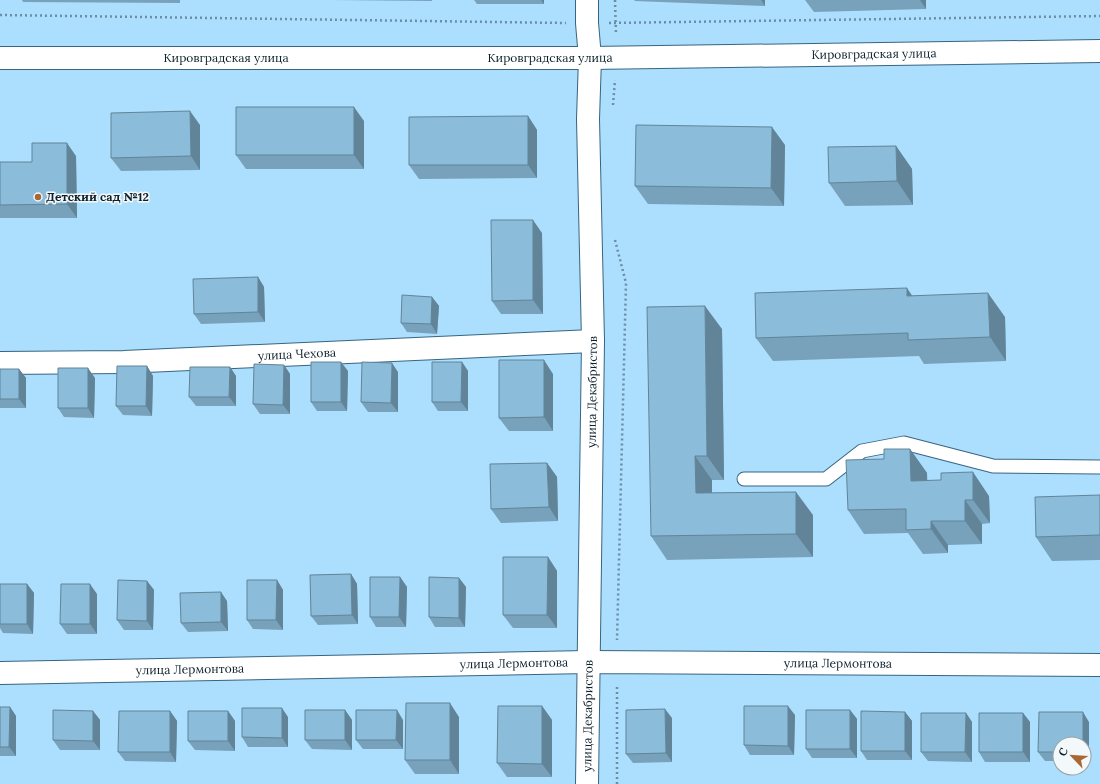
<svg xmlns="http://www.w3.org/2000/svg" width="1100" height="784" font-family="Lora,serif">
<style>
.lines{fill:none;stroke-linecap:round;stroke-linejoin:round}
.lane-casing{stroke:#376581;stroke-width:15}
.street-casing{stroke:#376581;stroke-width:24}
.secondary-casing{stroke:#376581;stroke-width:24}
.path{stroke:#698ea5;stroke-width:2.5;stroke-dasharray:2 3;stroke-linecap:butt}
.lane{stroke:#fff;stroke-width:13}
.street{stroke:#fff;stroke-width:22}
.secondary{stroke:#fff;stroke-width:22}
.wall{fill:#78a2bb}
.shaded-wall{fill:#618499}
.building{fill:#8bbcda;stroke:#618499}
.poi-dot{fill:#a96734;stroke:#f3f8fb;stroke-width:1.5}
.labels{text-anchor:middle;stroke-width:3;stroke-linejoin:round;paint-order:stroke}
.street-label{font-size:12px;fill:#0d212c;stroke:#f3f8fb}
.poi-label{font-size:12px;font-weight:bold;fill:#0d212c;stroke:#f3f8fb;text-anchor:start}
</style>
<rect width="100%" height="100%" fill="#acdefd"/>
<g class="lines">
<defs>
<path id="lane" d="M744 479H826L862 451 904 443 993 466 1100 467"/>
<g id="street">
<path id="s1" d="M0 363 124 362 593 341"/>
<path id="s2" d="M0 673 588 662 1100 665"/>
<path id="s3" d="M587 784 593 341 588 119 590 58"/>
</g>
<g id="secondary">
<path d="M587 0V23L590 58"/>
<path id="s4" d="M0 58H590L1100 51"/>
</g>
</defs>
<!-- lane casing -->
<use href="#lane" class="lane-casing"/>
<!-- street casing -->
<use href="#street" class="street-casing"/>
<!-- secondary casing -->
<use href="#secondary" class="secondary-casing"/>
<!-- path -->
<path class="path" d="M615 0 616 35
M0 15 566 23
M609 23 1100 16
M613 105 615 80
M615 240 626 283 617 640
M617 784V685"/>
<!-- lane -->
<use href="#lane" class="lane"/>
<!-- street -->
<use href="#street" class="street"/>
<!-- secondary -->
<use href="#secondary" class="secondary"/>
</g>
<!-- wall -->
<path class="wall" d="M22 0H180V3L23 2Z
M333 0H432V1Z
M474 0H544V4H477Z
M634 0H765V6L635 1Z
M805 0H926V9L814 12Z
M528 116 537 130V178L419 179 409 165Z
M364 121V169H246L236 155Z
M200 125V170L121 171 111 158Z
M785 145 784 206 648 204 635 186Z
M896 146 912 169 913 205 845 206 829 183Z
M76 156 77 218H0V162H32Z
M542 233 543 314H501L492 301Z
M258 277 264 287 265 322 201 324 194 314Z
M912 296 1005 317 1006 361 924 364 919 356 773 361 756 338Z
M432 297 439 306 437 334 407 332 401 323Z
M722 329 724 480H712V493L813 515V557L667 560 651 536Z
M462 362 468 371V411H438L432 402Z
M284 365 290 374V414H260L253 404Z
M147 366 153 376 152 416 123 415 116 406Z
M230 367 236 376V406H196L189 397Z
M0 369H19L26 378V408H0Z
M348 371 347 411H317L311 402Z
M398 372V412H368L361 402Z
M553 374V431H509L499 418Z
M95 378 94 418 64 417 58 408Z
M910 449 927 473V480L989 496 990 523 982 524V544L948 545V553L923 554 908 533 864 534 848 510 884 459Z
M547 463 557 477 558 521 501 523 491 509Z
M1100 495V560L1052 561 1036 537Z
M548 557 557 571V628H513L503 615Z
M351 574 357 584 358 624 318 625 311 616Z
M400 577 407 587 406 627H376L370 617Z
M459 578 466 587 465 627H435L429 617Z
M277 580 283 590V630L253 629 247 620Z
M147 581 154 590 153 630H124L117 620Z
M0 584H27L34 593 33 634 3 633 0 628Z
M97 594V634H67L60 624Z
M227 601 228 631 188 632 181 623Z
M542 706 552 720V777H507L497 763Z
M0 707H10L16 716V756H0Z
M345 710 352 720V750L312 749 305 740Z
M850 710 857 719V758H812L806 749Z
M93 711 100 720V750H60L53 740Z
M170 711 177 721 176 762 125 761 118 752Z
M228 711 235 721V751L195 750 188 741Z
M905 712 912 721V760H867L861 751Z
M966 713 972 722V762L928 761 921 752Z
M1023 713 1030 722V762H985L979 752Z
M795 715 794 755H750L744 745Z
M288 717V747H248L242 737Z
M459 717V774H415L405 760Z
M672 718V762L633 763 626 754Z
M403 720V749H363L356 740Z
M1089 722V761H1084V744H1060V761H1045L1038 752Z"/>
<!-- shaded-wall -->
<path class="shaded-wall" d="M541 0H544V4Z
M761 0H765V6Z
M920 0H926V9Z
M354 107 364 121V169L354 155Z
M190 111 200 125V170L191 156Z
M528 116 537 130V178L528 165Z
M772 127 785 145 784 206 771 188Z
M67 143 76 156 77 218 67 204Z
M896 146 912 169 913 205 897 181Z
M533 220 542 233 543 314 533 300Z
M258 277 264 287 265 322 258 312Z
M907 288 923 312 907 296Z
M988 293 1005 317 1006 361 990 337Z
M432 297 439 306 437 334 431 324Z
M705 306 722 329 724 480 707 456Z
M544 360 553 374V431L544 417Z
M341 362 348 371 347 411 341 402Z
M462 362 468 371V411L461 402Z
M392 363 398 372V412L391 403Z
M284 365 290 374V414L283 405Z
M147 366 153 376 152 416 146 406Z
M230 367 236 376V406L229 397Z
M88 368 95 378 94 418 88 408Z
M19 369 26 378V408L19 399Z
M910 449 927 473 928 504 911 481Z
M695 456 712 480V517L696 493Z
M547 463 557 477 558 521 549 507Z
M973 472 989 496 990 523 973 500Z
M796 492 813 515V557L796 534Z
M965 500 982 524V544L965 521Z
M931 521 948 545V553L931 529Z
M548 557 557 571V628L547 615Z
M351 574 357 584 358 624 352 615Z
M400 577 407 587 406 627 399 617Z
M459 578 466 587 465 627 459 618Z
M277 580 283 590V630L276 620Z
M147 581 154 590 153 630 147 621Z
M27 584 34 593 33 634 27 624Z
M90 584 97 594V634L90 624Z
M221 592 227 601 228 631 221 622Z
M450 703 459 717V774L450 760Z
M542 706 552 720V777L542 764Z
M788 706 795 715 794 755 788 746Z
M10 707 16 716V756L9 747Z
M282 708 288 717V747L282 738Z
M665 709 672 718V762L666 753Z
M345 710 352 720V750L345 740Z
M397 710 403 720V749L396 740Z
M850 710 857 719V758L850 749Z
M93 711 100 720V750L93 741Z
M170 711 177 721 176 762 170 752Z
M228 711 235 721V751L228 741Z
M905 712 912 721V760L905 751Z
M1083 712 1089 722V761L1084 754V744H1083Z
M966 713 972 722V762L965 752Z
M1023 713 1030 722V762L1023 752Z"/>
<!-- building -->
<path class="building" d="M236 107H354V155H236Z
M190 111 191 156 111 158V113Z
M528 116V165H409V117Z
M636 125 772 127 771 188 635 186Z
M32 143H67V204L0 205V162H32Z
M896 146 897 181 829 183 828 147Z
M491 220H533V300L492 301Z
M258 277V312L194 314 193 279Z
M907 288V296L988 293 990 337 908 340V333L756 338 755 293Z
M402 295 432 297 431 324 401 323Z
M705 306 707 456H695L696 493 796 492V534L651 536 647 307Z
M499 360H544V417L499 418Z
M311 362H341V402H311Z
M362 362 392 363 391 403 361 402Z
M432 362H462L461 402H432Z
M254 364 284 365 283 405 253 404Z
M117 366H147L146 406H116Z
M190 367H230L229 397H189Z
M58 368H88V408H58Z
M0 369H19V399H0Z
M884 449H910L911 481 941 480V473L973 472V500H965V521H931V529L906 530V509L848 510 846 460 884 459Z
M547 463 549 507 491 509 490 464Z
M1100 495V535L1036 537 1035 497Z
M503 557H548L547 615H503Z
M351 574 352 615 311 616 310 575Z
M370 577H400L399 617H370Z
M429 577 459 578V618L429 617Z
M118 580 147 581V621L117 620Z
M247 580H277L276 620H247Z
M0 584H27V624H0Z
M61 584H90V624H60Z
M221 592V622L181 623 180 593Z
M406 703H450V760H405Z
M498 706H542V764L497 763Z
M744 706H788V746L744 745Z
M0 707H10L9 747H0Z
M242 708H282V738L242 737Z
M665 709 666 753 626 754V710Z
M53 710 93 711V741L53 740Z
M305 710H345V740H305Z
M356 710H397L396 740H356Z
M806 710H850V749H806Z
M119 711H170V752H118Z
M188 711H228V741H188Z
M861 711 905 712V751H861Z
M1039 712H1083V744H1060V752H1038Z
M921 713H966L965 752H921Z
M979 713H1023V752H979Z"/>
<!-- markers -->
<circle class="poi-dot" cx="38" cy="197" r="4"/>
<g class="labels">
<!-- street labels -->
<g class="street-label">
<text dy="4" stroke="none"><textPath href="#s4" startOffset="874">Кировградская улица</textPath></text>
<text dy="4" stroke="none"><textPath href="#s4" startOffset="226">Кировградская улица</textPath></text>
<text dy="4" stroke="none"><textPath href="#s4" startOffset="550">Кировградская улица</textPath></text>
<text dy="4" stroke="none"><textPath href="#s1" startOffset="297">улица Чехова</textPath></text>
<text dy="4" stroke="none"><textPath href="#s3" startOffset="392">улица Декабристов</textPath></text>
<text dy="4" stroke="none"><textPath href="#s2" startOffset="514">улица Лермонтова</textPath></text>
<text dy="4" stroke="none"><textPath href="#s2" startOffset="838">улица Лермонтова</textPath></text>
<text dy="4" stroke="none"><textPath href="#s2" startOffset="190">улица Лермонтова</textPath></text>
<text dy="4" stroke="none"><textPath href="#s3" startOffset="68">улица Декабристов</textPath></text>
</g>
<!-- poi labels -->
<g class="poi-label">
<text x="46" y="201">Детский сад №12</text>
</g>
</g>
<!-- north arrow -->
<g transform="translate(1072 756) rotate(295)"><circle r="19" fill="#f3f8fb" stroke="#97a2a8"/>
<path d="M0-3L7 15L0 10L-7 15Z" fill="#a96734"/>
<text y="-6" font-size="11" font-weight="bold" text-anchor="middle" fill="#0d212c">С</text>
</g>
</svg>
